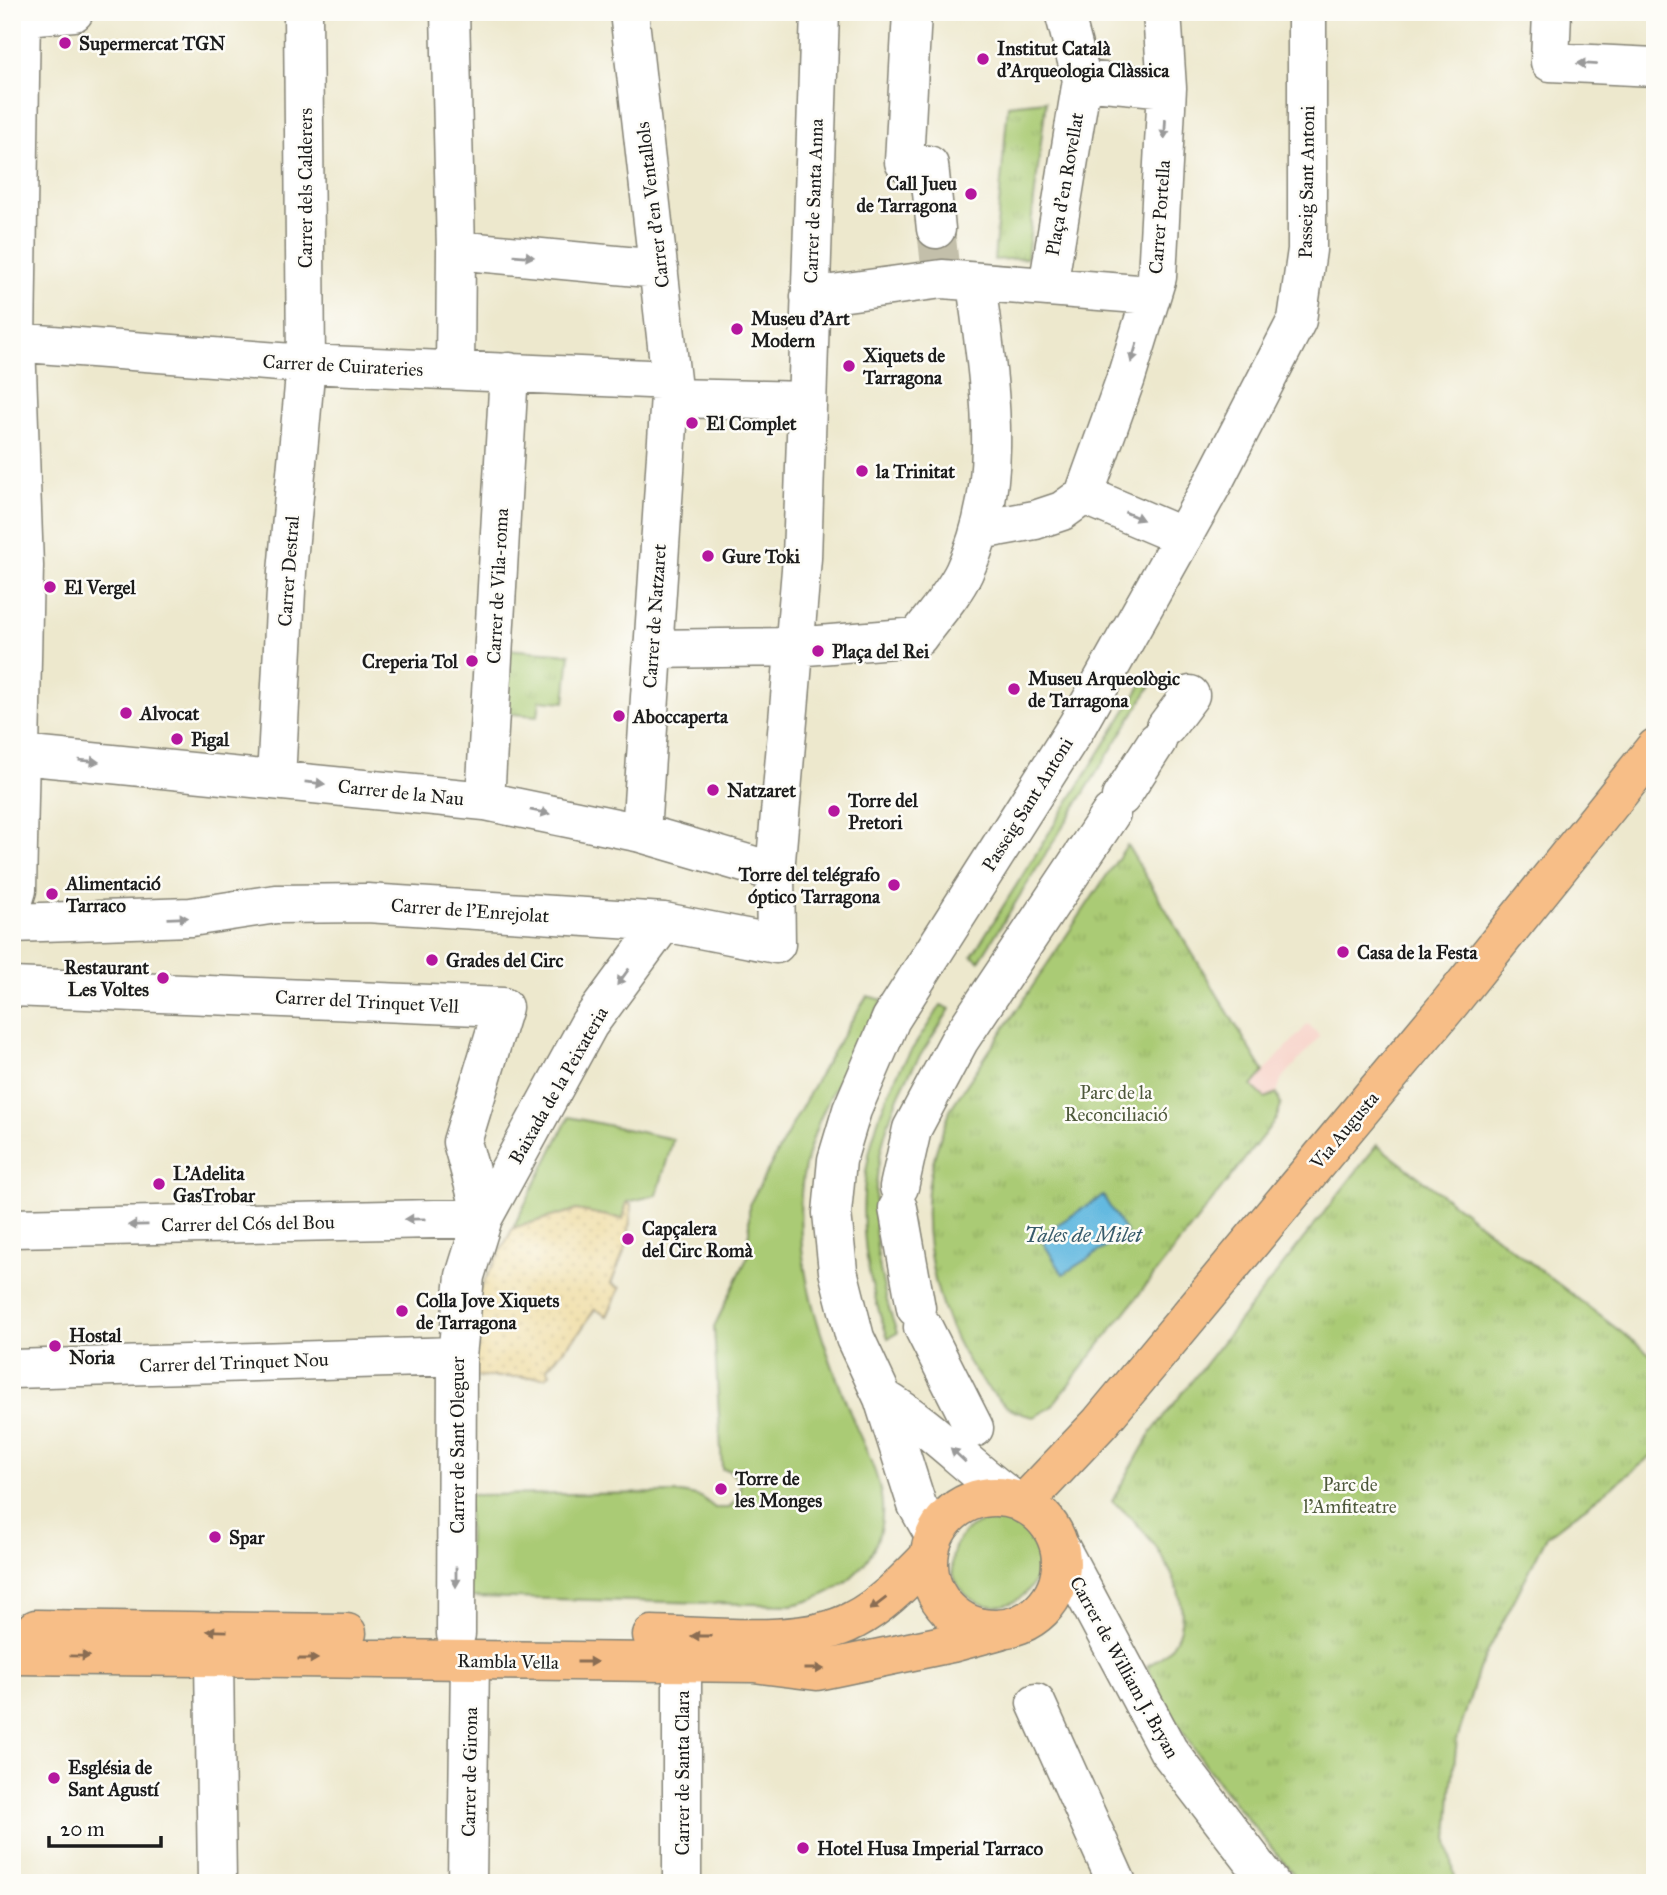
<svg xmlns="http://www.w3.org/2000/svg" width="1667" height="1895" font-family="'IM FELL Great Primer',serif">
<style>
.built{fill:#f7d1c7}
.grass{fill:#aacb74;stroke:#637448;stroke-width:2}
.sand{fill:url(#sand-dots);stroke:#857b5d;stroke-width:2}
.park{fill:url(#park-tufts);stroke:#637448;stroke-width:2}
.water{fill:#63b9e0;stroke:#406a7e;stroke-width:2}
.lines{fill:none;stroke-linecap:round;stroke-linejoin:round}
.minor-tunnel{stroke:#c3bfaa;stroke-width:38;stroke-dasharray:38 19;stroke-linecap:butt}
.minor-casing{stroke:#848274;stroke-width:41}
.major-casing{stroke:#848274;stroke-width:41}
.minor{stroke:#fff;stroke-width:38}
.major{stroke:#f7be87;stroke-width:38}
.oneway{fill:#999}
.oneway2{fill:#8a6d52}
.poi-dot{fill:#b5179e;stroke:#fdfcf7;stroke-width:2.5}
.labels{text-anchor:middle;stroke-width:5;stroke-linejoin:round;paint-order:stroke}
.poi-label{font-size:19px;font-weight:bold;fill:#1c1c1c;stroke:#fdfcf7;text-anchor:start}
.street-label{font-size:19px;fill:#1c1c1c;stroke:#fdfcf7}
.park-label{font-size:19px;fill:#4e593b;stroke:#fdfcf7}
.water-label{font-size:21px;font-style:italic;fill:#385b6a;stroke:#fdfcf7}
</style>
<defs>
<pattern id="sand-dots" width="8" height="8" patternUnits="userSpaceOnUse" patternTransform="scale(1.75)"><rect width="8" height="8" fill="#eeda9e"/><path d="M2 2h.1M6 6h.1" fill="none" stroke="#ccba88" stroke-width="1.8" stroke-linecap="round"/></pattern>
<pattern id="park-tufts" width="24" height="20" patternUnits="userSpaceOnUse" patternTransform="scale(1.75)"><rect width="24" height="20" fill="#aacb74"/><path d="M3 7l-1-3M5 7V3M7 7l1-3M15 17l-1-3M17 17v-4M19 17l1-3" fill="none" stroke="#92ae64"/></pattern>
</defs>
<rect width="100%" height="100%" fill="#fdfcf7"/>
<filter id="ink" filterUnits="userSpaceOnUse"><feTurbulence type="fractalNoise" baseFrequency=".0143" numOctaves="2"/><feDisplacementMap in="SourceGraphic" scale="14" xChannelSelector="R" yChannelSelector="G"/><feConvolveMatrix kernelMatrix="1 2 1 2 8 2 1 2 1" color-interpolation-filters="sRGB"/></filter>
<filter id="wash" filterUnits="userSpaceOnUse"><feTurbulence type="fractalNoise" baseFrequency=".00686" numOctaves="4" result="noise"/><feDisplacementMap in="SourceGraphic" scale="28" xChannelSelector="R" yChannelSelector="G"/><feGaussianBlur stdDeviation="1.57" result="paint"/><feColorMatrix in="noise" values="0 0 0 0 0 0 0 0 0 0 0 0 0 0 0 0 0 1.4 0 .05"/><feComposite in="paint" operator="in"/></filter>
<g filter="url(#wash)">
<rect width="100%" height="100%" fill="#ede8cd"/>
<!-- built -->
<path class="built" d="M1308 1024 1320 1036 1281 1080 1277 1093 1265 1098 1252 1085Z"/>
<!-- grass -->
<path class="grass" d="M1146 678 1152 684 979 961 972 956Z
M867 996 883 1000C850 1061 806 1124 801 1194 795 1272 823 1344 851 1415 863 1446 885 1482 882 1516 879 1566 836 1597 791 1605L469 1597 468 1495 681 1493 701 1497 715 1508H729L740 1495V1481L729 1470 722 1469 714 1327 749 1254V1205L823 1068Z
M941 1005 950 1009C936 1032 920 1054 907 1078 865 1158 867 1250 897 1333L888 1338C854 1247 853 1161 898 1073 910 1050 927 1028 941 1005Z
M569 1117 673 1139 657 1195 627 1202 623 1219 576 1210 513 1228Z
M952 1563a43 43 0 1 1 86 0a43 43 0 1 1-86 0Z"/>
<!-- sand -->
<path class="sand" d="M627 1202 632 1206 627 1244 611 1284 620 1288 607 1316 595 1309 579 1333 547 1368 550 1373 546 1377H469L471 1306 513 1228 576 1210 623 1219Z"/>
<!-- park -->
<path class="park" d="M1046 101 1027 258 994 260 1008 105Z
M505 649 570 654 565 702 540 700 538 716 500 713Z
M1127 845 1264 1072 1252 1086 1265 1098 1277 1093 1281 1106 1276 1119 1051 1407 1034 1417C1026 1415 1015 1413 1009 1408 950 1362 920 1262 928 1190 931 1161 941 1135 951 1108Z
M1377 1145 1655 1358V1454L1547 1536 1479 1669 1457 1740 1451 1791 1448 1842 1456 1883H1301C1245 1816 1182 1746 1147 1666 1223 1627 1157 1535 1112 1501L1151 1433Z"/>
<!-- water -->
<path class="water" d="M1103 1196 1127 1234 1063 1274 1039 1236Z"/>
</g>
<g filter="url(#ink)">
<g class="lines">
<!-- minor-tunnel -->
<path class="minor-tunnel" d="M936 229 940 266"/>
<defs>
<path id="minor" d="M450 12 456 250 455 370
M629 12 671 380 641 833
M912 12 904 162 929 165 936 229
M1552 12 1550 62 1655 67
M12 17 74 12
M1082 80 1167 88
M456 250 659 269
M1048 287 1082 80 1064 12
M810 297 942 279 1151 295
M12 342 306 364 671 380
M670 398 807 401
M1084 495 1183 537
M980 530 1035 520 1062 511 1084 495 1126 378 1157 277 1167 88 1162 12
M652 649 794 647 918 637C933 616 953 595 964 572 1008 479 988 380 976 282
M1166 727 1190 695
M21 755 485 801 641 833 775 872
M276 779 287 572 306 364 303 12
M1121 797 1157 741
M485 801 509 372
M12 906 17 890 24 566 16 342 21 12
M12 923 191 917 276 904 367 903 664 922 776 944 775 872 802 558 820 12
M12 987 503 1007 462 1142 483 1218
M899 1187 912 1129 959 1041 1111 813
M898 1208 916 1308
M12 1228 483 1218
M923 1327 974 1428
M12 1369 457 1356
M883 1398C930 1426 967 1466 1011 1498
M934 1535 917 1505 883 1398 855 1338 838 1271 832 1213 837 1160 852 1110 891 1019 1077 726 1213 483 1297 320 1307 250V12
M1061 1549 1168 1750 1270 1883
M456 1634 457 1356 465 1276 483 1218 589 1024 664 922
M214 1658 217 1883
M682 1662V1883
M1036 1703 1117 1883
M467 1883 470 1661"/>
<path id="major" d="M929 1563a66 66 0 1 1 132 0a66 66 0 1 1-132 0Z
M1023 1504 1100 1423 1450 1003 1655 748
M36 1629 347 1633
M652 1635C710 1636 804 1648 854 1620 883 1605 906 1580 928 1558
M12 1655 754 1663 817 1671 952 1643 1000 1630"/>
</defs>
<!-- minor casing -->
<use href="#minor" class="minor-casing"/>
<!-- major casing -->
<use href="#major" class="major-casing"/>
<!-- minor -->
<use href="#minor" class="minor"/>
<!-- major -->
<use href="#major" class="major"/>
</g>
<!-- one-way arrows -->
<defs><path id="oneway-solid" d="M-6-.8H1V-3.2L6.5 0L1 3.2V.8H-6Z" transform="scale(1.75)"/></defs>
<g class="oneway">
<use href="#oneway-solid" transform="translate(1587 64) rotate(-177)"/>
<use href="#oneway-solid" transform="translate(1165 129) rotate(93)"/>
<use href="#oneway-solid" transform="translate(524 256) rotate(5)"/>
<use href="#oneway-solid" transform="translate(1134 353) rotate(107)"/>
<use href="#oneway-solid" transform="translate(1134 516) rotate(23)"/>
<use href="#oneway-solid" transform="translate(89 761) rotate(5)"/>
<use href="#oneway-solid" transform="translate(315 783) rotate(6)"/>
<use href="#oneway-solid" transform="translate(540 812) rotate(12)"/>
<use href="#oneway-solid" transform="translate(178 918) rotate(-2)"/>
<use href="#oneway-solid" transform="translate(623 977) rotate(126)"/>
<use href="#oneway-solid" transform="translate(415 1219) rotate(179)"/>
<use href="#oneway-solid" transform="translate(138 1225) rotate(179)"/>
<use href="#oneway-solid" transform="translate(958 1455) rotate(-137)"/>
<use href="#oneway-solid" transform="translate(456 1577) rotate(90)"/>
</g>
<g class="oneway2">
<use href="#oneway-solid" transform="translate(878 1604) rotate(143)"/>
<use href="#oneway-solid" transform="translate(217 1631) rotate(-179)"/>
<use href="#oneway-solid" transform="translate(701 1636) rotate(-180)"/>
<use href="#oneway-solid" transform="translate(80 1656) rotate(1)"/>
<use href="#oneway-solid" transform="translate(308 1659)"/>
<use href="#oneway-solid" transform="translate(587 1662)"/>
<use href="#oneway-solid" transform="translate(814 1669)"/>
</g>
</g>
<!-- markers -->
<g class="poi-dot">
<circle cx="65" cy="43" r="7"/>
<circle cx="983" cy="59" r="7"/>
<circle cx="971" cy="194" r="7"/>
<circle cx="737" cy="329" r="7"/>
<circle cx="849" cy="366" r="7"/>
<circle cx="692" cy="423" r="7"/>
<circle cx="862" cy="471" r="7"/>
<circle cx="708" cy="556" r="7"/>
<circle cx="50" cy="587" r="7"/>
<circle cx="818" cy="651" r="7"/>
<circle cx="472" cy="661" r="7"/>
<circle cx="1014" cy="689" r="7"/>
<circle cx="126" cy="713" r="7"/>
<circle cx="619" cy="716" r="7"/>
<circle cx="177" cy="739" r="7"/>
<circle cx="713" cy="790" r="7"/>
<circle cx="834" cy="811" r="7"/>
<circle cx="894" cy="885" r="7"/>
<circle cx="52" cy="894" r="7"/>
<circle cx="1343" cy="952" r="7"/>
<circle cx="432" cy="960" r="7"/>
<circle cx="163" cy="978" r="7"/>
<circle cx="159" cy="1184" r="7"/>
<circle cx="628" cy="1239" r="7"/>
<circle cx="402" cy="1311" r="7"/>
<circle cx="55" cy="1346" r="7"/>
<circle cx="721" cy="1489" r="7"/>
<circle cx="215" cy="1537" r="7"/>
<circle cx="54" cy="1778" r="7"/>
<circle cx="803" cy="1848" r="7"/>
</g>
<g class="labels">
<!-- poi labels -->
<g class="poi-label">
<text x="79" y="50">Supermercat TGN</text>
<text x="997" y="55">Institut Català<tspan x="997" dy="22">d'Arqueologia Clàssica</tspan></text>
<text x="957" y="190" text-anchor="end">Call Jueu<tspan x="957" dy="22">de Tarragona</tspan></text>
<text x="751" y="325">Museu d'Art<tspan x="751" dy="22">Modern</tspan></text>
<text x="863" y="362">Xiquets de<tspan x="863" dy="22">Tarragona</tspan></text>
<text x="706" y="430">El Complet</text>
<text x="876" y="478">la Trinitat</text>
<text x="722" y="563">Gure Toki</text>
<text x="64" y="594">El Vergel</text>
<text x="832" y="658">Plaça del Rei</text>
<text x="458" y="668" text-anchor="end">Creperia Tol</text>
<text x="1028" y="685">Museu Arqueològic<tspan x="1028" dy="22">de Tarragona</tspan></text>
<text x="140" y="720">Alvocat</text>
<text x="633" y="723">Aboccaperta</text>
<text x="191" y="746">Pigal</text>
<text x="727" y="797">Natzaret</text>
<text x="848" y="807">Torre del<tspan x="848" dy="22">Pretori</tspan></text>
<text x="880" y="881" text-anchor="end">Torre del telégrafo<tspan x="880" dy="22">óptico Tarragona</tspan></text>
<text x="66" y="890">Alimentació<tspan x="66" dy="22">Tarraco</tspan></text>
<text x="1357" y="959">Casa de la Festa</text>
<text x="446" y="967">Grades del Circ</text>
<text x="149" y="974" text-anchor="end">Restaurant<tspan x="149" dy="22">Les Voltes</tspan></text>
<text x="173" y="1180">L'Adelita<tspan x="173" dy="22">GasTrobar</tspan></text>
<text x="642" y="1235">Capçalera<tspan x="642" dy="22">del Circ Romà</tspan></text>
<text x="416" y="1307">Colla Jove Xiquets<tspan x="416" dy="22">de Tarragona</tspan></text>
<text x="69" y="1342">Hostal<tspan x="69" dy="22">Noria</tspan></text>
<text x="735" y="1485">Torre de<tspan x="735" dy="22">les Monges</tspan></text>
<text x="229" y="1544">Spar</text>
<text x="68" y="1774">Església de<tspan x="68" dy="22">Sant Agustí</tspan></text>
<text x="817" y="1855">Hotel Husa Imperial Tarraco</text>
</g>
<!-- street labels -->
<g class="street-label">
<text transform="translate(1306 182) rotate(-89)" y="7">Passeig Sant Antoni</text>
<text transform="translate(1064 184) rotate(-80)" y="7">Plaça d'en Rovellat</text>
<text transform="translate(305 188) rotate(-90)" y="7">Carrer dels Calderers</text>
<text transform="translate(813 201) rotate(-88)" y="7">Carrer de Santa Anna</text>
<text transform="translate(652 205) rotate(-97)" y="7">Carrer d'en Ventallols</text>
<text transform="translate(1159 217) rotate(-86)" y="7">Carrer Portella</text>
<text transform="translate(343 365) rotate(3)" y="7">Carrer de Cuirateries</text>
<text transform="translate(288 571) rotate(-86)" y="7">Carrer Destral</text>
<text transform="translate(497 586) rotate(-87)" y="7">Carrer de Vila-roma</text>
<text transform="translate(654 616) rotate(-86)" y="7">Carrer de Natzaret</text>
<text transform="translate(401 792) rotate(6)" y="7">Carrer de la Nau</text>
<text transform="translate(1027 804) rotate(-58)" y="7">Passeig Sant Antoni</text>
<text transform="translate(470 910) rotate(4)" y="7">Carrer de l'Enrejolat</text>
<text transform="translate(367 1001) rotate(3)" y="7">Carrer del Trinquet Vell</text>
<text transform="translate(558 1085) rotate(-60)" y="7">Baixada de la Peixateria</text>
<text transform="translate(1344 1130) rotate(-50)" y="7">Via Augusta</text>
<text transform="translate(248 1223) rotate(-1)" y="7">Carrer del Cós del Bou</text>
<text transform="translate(234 1362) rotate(-2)" y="7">Carrer del Trinquet Nou</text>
<text transform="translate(457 1445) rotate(-90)" y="7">Carrer de Sant Oleguer</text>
<text transform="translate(508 1661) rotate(1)" y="7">Rambla Vella</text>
<text transform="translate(1125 1667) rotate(61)" y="7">Carrer de William J. Bryan</text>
<text transform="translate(469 1772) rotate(-89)" y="7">Carrer de Girona</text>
<text transform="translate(682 1773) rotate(-90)" y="7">Carrer de Santa Clara</text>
</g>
<!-- park labels -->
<g class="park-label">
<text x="1116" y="1099">Parc de la<tspan x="1116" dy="22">Reconciliació</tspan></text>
<text x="1350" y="1491">Parc de<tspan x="1350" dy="22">l'Amfiteatre</tspan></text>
</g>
<!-- water labels -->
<g class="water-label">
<text x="1083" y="1242">Tales de Milet</text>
</g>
</g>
<!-- margin -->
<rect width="1667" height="1895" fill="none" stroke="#fdfcf7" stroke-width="42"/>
<!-- scale -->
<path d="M49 1836v10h112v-10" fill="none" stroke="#1c1c1c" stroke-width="3.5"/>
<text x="60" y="1836" font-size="21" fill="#1c1c1c" stroke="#fdfcf7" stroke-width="5" paint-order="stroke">20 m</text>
</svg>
